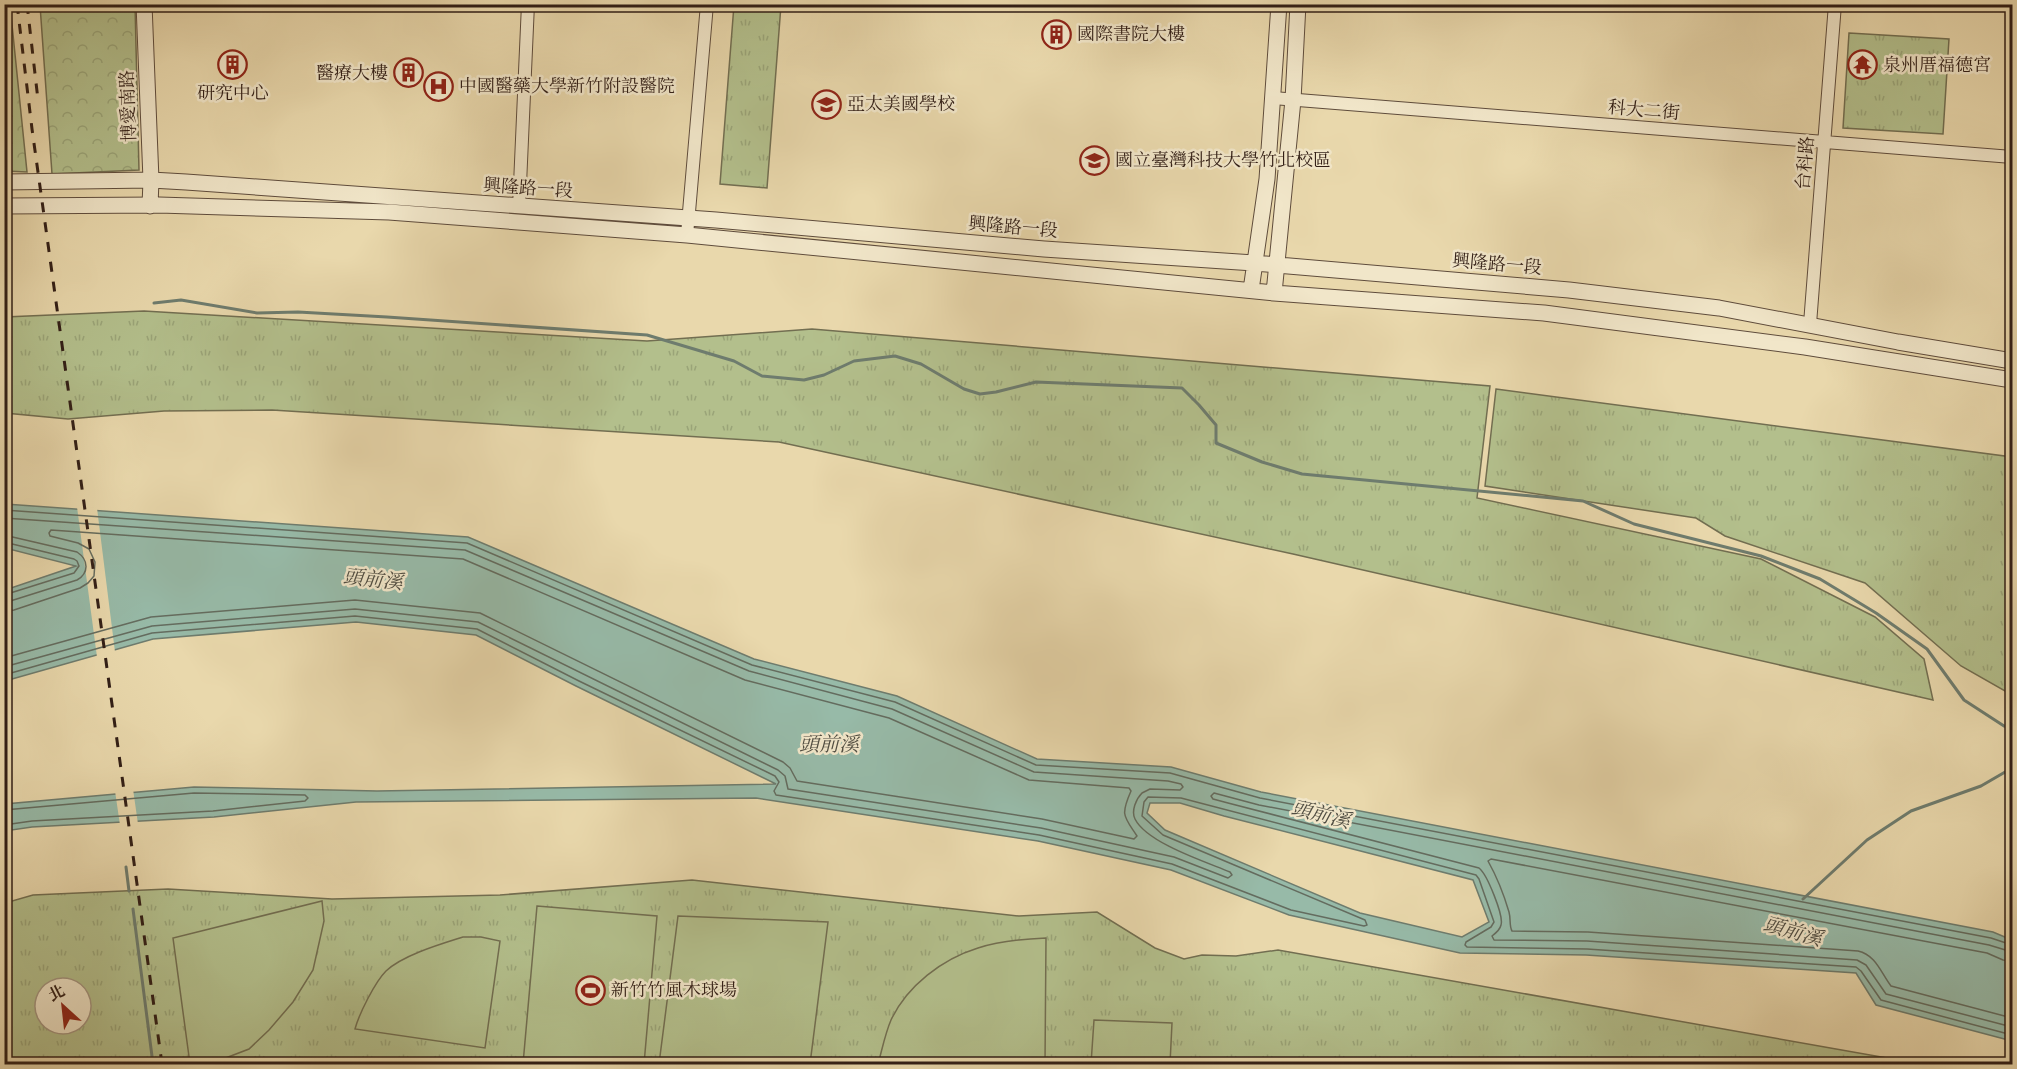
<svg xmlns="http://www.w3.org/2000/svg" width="2017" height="1069" font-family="'Libre Caslon Text','Noto Serif TC',serif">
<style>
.grass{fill:url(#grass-tufts);stroke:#726e51;stroke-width:1.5;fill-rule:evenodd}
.forest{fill:url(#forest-crowns);stroke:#726e51;stroke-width:1.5}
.garden{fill:#b3bf8c;stroke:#726e51;stroke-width:1.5}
.water{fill:#97baa8;stroke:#6e7c6e;stroke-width:1.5;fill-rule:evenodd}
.pier{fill:#e9d8ac}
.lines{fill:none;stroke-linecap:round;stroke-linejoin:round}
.shore{stroke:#646c5f;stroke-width:1.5}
.stream{stroke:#6e7c6e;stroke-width:3}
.minor-casing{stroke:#5f4c3c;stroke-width:14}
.tertiary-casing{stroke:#5f4c3c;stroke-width:17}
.minor{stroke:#f1e6c9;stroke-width:12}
.tertiary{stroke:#f1e6c9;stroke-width:15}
.rail{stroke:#311e16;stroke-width:3;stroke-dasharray:10 10;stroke-linecap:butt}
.labels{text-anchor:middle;stroke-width:5;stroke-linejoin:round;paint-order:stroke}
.poi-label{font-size:18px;fill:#311e16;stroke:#f1e6c9;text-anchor:start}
.street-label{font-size:18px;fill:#311e16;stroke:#f1e6c9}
.water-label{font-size:20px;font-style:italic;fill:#504d42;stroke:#f1e6c9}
</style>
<defs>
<pattern id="grass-tufts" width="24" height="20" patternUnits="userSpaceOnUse" patternTransform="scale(1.5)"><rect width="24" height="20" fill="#b3bf8c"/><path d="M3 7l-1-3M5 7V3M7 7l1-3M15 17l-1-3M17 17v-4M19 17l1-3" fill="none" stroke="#9aa478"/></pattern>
<pattern id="forest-crowns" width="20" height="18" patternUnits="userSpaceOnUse" patternTransform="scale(1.5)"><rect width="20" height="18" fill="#b3bf8c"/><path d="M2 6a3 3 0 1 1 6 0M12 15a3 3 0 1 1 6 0" fill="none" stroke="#9aa478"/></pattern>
</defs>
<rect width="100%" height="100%" fill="#e9d8ac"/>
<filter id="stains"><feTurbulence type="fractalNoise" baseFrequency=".00333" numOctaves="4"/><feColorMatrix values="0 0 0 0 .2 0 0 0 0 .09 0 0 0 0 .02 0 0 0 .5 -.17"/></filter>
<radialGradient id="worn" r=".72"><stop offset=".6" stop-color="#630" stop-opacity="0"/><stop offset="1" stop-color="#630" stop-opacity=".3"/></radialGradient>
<!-- grass -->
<path class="grass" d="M734 5H781L767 188 720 184Z
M1849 33 1949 39 1943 134 1843 128Z
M144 311 647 341 812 329 1490 386 1477 498 1761 559 1875 617 1924 659 1933 700 1293 554 779 442 272 410 164 411 68 419 5 413V317Z
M1496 389 2012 457V695L1961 666 1865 583 1725 536 1696 518 1485 486Z
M692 880 1019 916 1097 912 1155 948 1184 959 1202 955 1236 956 1278 950 1921 1064H5V903L33 895 168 889 332 899 500 895ZM45 988H81V1024H45Z"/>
<!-- forest -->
<path class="forest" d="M10 4V5L27 172 5 171 4 5Z
M40 5H135L139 170 52 174Z"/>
<!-- garden -->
<path class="garden" d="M322 901 324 921 313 970 293 1002 269 1030 249 1049 210 1064H190L173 938Z
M537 906 657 916 644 1064H523Z
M678 916 828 922 810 1064H659Z
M463 937H481L500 941 485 1048 355 1029C359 1014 375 982 386 971 403 955 441 944 463 937Z
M1046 938 1045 1064H878C882 1050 885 1034 891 1020 907 986 942 959 978 948 1000 941 1023 939 1046 938Z
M1094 1020 1172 1023 1170 1064H1091Z"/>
<!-- water -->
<path class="water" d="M5 504 468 537 754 659 897 696 1037 759 1171 767 1261 792 1993 932 2012 940V1041L1876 1005 1856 973 1586 955 1460 953 1289 915 1171 870 1038 841 756 798 356 802 214 817 32 827 5 831V804L194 787 377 791 776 784 576 686 476 635 356 622 153 639 5 681V590L76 566 5 548ZM1150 803H1180L1224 816 1473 880 1489 922 1462 937 1360 913 1165 830 1147 813Z"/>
<!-- pier -->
<path class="pier" d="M77 507 97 508 115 652 97 657Z
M133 789 138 824 120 825 115 791Z"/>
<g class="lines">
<!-- shore -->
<path class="shore" d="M4 510 467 543 752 665 895 702 1036 765 1170 773 1260 798 1991 938 2012 945
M4 518 465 550 749 671 892 709 1034 772 1168 781 1181 784 1183 787 1180 790 1150 789 1142 793C1136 799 1131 811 1135 819 1147 843 1206 862 1230 872L1232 875 1228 878 1174 857 1041 828 788 789 785 776 778 770 478 622 355 609 152 626 4 667
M4 535 77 552C89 560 89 573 77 580L4 603
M4 542 74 559 77 561 79 566 74 573 4 595
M4 612 14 610 80 588 88 583 94 576 95 562 89 549 78 543 50 536 49 533 51 530 463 559 745 680 889 718 1029 780 1129 788 1131 791C1120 816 1124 816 1137 836L1134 839 1042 819 797 781 790 768 783 762 480 613 355 600 151 617 4 658
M4 675 152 633 355 616 477 629 579 681 775 776 779 782 774 791 776 795 1039 835 1172 864 1291 910 1364 926 1367 925 1365 920 1163 835 1142 816 1144 802 1148 797 1181 798 1476 875 1479 879 1494 922 1491 927 1466 942 1465 945 1467 947 1587 949 1856 967 1861 971 1881 1000 2012 1035
M4 810 194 793 305 795 308 798 305 801 213 811 32 821 4 825
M2012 952 1989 945 1259 805 1214 793 1211 796 1213 799 1228 803 1479 868C1487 874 1504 916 1501 925 1500 930 1496 933 1492 936L1494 940 1587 941 1857 960 1866 965 1886 994 2012 1027
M2012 961 2003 960 1987 953 1491 859 1488 861C1497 877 1504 895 1509 912 1511 919 1509 926 1512 931L1588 932 1858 951C1876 955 1881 973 1891 986L2012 1018"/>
<!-- stream -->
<path class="stream" d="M154 303 181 300 257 313 298 312 387 317 647 335 734 361 762 376 804 380 824 375 854 361 895 356 921 364 964 389 980 394 996 392 1036 382 1182 388 1199 405 1216 425V443L1262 462 1302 474 1583 501 1634 524 1761 556 1820 579 1876 613 1927 649 1964 700 2004 726 2012 728
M126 867 129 891
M1803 899 1867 840 1911 811 1981 786 2012 768
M133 909 153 1064"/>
<defs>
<path id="minor" d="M1273 98 2012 157
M519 207 528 4
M687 235 707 4
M1810 324 1835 4"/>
<path id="tertiary" d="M144 4 151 180 150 206
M4 182 151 180 186 182 716 220 1044 249 1254 263 1569 290 1719 308 1898 342 2012 361
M4 206 159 205 389 212 687 235 1274 293 1544 313 1805 347 2012 380
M1251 290 1267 179 1279 4
M1274 293 1293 100 1298 4"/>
</defs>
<!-- minor casing -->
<use href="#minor" class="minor-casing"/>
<!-- tertiary casing -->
<use href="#tertiary" class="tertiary-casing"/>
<!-- minor -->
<use href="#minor" class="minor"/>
<!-- tertiary -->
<use href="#tertiary" class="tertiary"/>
<!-- rail -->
<path class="rail" d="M17 4 32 129 162 1064
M27 4 38 100"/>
</g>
<!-- icons -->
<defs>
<symbol id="building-ring" viewBox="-11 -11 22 22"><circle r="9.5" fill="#f1e6c9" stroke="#8f2418" stroke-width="1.5"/><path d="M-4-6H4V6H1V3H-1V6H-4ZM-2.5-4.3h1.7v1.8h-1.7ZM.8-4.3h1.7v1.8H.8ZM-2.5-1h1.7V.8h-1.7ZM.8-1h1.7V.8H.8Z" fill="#8f2418"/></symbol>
<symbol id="temple-ring" viewBox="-11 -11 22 22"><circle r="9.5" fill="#f1e6c9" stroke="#8f2418" stroke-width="1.5"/><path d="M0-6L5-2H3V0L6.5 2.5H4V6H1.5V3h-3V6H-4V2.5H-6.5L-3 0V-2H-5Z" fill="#8f2418"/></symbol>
<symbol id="hospital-ring" viewBox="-11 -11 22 22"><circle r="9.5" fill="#f1e6c9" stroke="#8f2418" stroke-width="1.5"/><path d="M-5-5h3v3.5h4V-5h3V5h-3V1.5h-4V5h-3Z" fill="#8f2418"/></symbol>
<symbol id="school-ring" viewBox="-11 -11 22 22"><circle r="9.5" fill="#f1e6c9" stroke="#8f2418" stroke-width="1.5"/><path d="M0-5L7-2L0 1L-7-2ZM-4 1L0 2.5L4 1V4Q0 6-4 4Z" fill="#8f2418"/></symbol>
<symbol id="university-ring" viewBox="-11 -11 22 22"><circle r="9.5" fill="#f1e6c9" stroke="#8f2418" stroke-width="1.5"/><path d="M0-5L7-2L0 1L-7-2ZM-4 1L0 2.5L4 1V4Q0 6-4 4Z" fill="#8f2418"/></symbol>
<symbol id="stadium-ring" viewBox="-11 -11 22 22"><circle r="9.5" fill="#f1e6c9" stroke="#8f2418" stroke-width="1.5"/><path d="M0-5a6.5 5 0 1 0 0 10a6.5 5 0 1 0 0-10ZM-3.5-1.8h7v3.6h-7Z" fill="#8f2418"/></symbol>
</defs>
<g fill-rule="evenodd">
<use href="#building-ring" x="1040" y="18" width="33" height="33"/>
<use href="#building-ring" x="216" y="48" width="33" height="33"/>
<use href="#temple-ring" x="1846" y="48" width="33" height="33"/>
<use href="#building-ring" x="392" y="56" width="33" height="33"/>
<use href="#hospital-ring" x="422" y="70" width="33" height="33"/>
<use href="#school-ring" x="810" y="88" width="33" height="33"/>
<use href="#university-ring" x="1078" y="144" width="33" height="33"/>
<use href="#stadium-ring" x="574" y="974" width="33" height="33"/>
</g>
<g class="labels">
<!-- poi labels -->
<g class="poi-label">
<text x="1077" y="40">國際書院大樓</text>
<text x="1883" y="71">泉州厝福德宮</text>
<text x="388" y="79" text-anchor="end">醫療大樓</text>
<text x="459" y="92">中國醫藥大學新竹附設醫院</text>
<text x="233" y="99" text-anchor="middle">研究中心</text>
<text x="847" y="110">亞太美國學校</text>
<text x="1115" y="166">國立臺灣科技大學竹北校區</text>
<text x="611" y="996">新竹竹風木球場</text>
</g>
<!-- street labels -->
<g class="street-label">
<text transform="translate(128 106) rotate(-92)" y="6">博愛南路</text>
<text transform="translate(1644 110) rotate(5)" y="6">科大二街</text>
<text transform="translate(1805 163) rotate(-85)" y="6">台科路</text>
<text transform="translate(528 188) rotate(4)" y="6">興隆路一段</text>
<text transform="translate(1013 227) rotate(5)" y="6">興隆路一段</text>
<text transform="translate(1497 264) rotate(5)" y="6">興隆路一段</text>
</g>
<!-- water labels -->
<g class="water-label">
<text transform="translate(373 579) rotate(6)" y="7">頭前溪</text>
<text x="829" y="751">頭前溪</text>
<text transform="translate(1321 814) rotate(14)" y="7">頭前溪</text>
<text transform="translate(1793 931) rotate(16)" y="7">頭前溪</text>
</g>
</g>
<!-- margin -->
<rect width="2017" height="1069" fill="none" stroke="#e9d8ac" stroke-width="24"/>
<rect x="6" y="6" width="2005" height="1057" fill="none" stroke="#311e16" stroke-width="3"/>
<rect x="12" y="12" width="1993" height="1045" fill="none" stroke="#311e16" stroke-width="1.5"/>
<!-- north arrow -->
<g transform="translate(63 1006) rotate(333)"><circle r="28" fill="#f1e6c9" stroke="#a49681" stroke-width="1.5"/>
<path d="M0-4.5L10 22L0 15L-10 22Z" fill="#8f2418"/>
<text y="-9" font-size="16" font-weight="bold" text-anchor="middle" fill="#311e16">北</text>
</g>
<rect width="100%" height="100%" filter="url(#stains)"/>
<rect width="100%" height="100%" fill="url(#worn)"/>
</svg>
